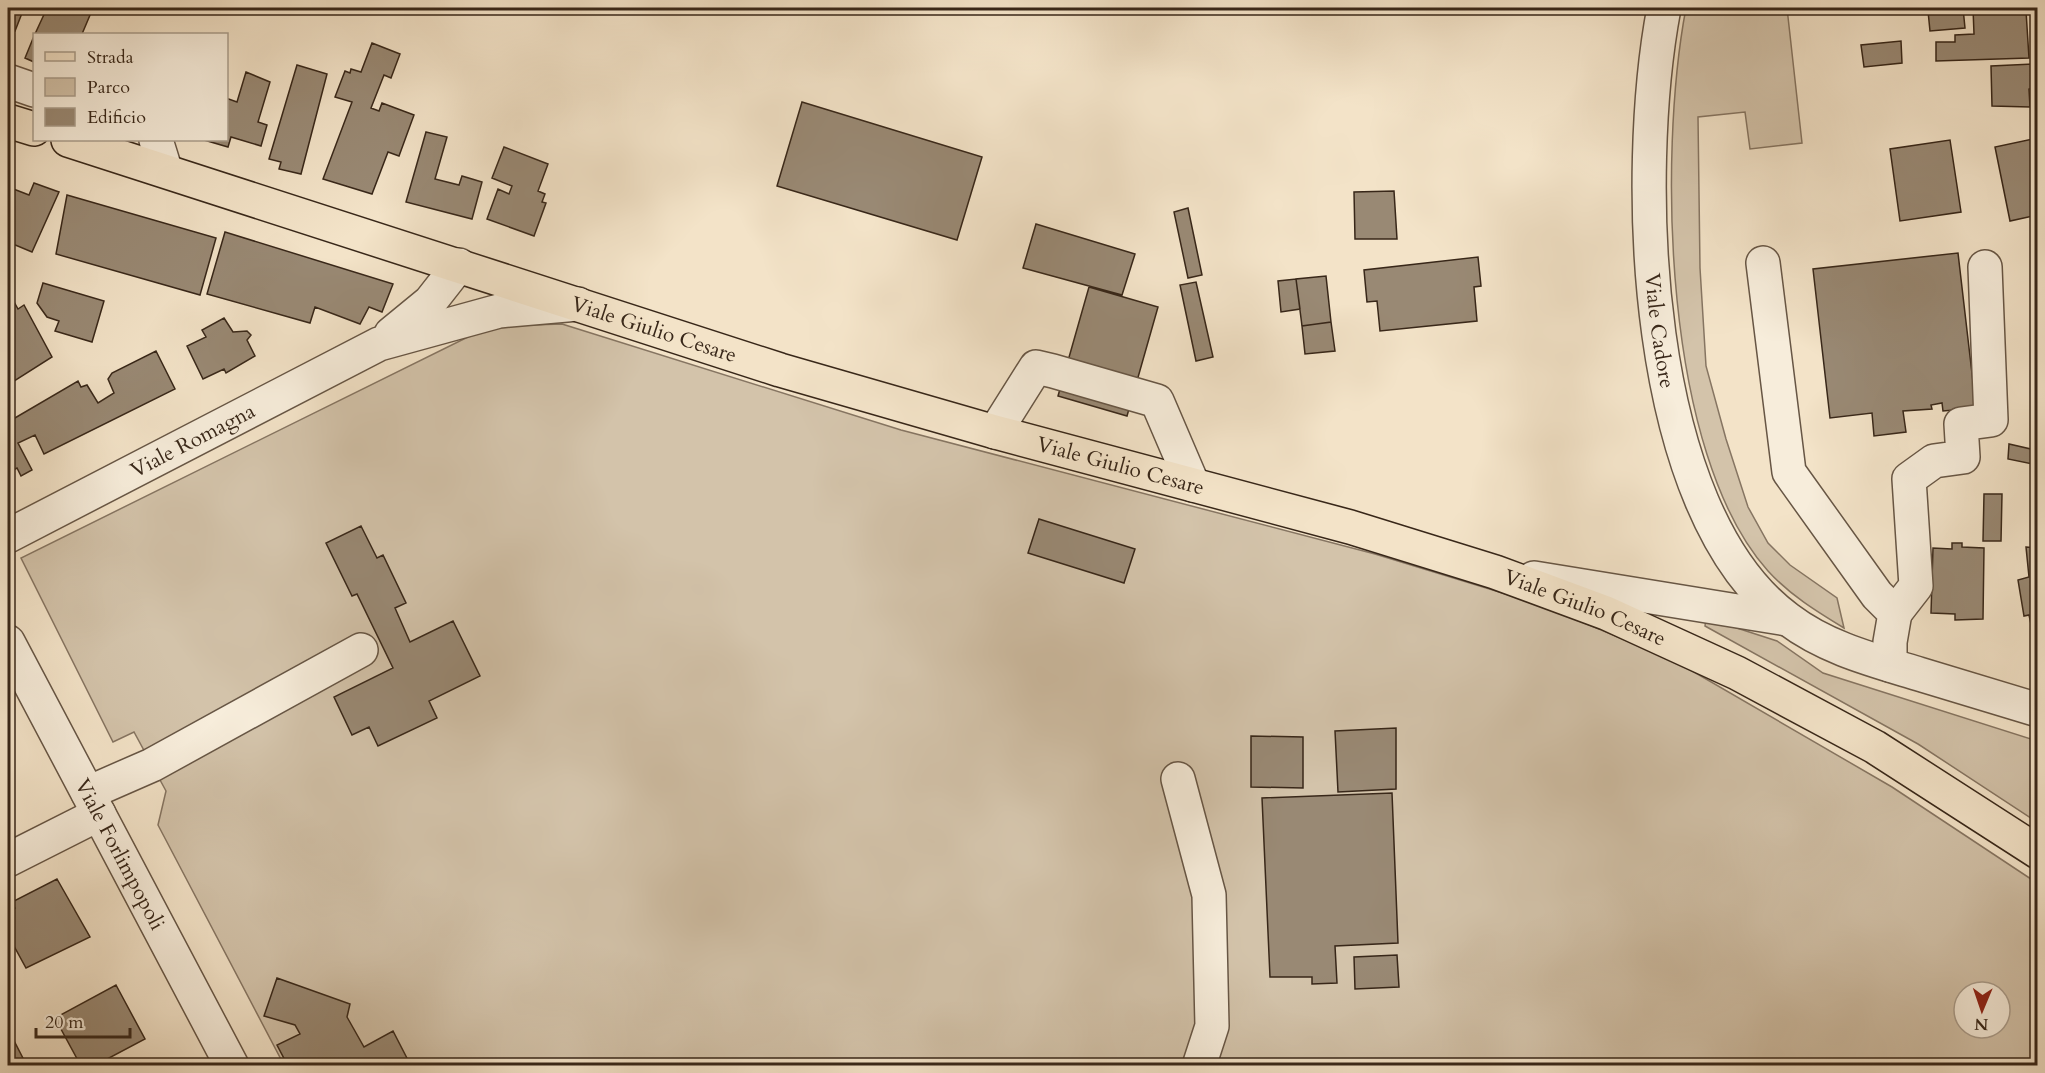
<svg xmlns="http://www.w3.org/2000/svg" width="2045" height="1073" font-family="Cardo,serif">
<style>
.green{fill:#d3c3aa;stroke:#867562;stroke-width:1.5;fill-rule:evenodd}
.building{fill:#998974;stroke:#382719;stroke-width:1.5}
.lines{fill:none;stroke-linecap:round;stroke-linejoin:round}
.minor-casing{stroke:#675645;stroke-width:36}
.major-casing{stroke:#382719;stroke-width:36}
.minor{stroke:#f7eddb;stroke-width:33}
.major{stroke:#f3e3c8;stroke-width:33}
.labels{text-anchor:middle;stroke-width:6;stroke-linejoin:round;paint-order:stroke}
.street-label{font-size:21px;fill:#382719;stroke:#f7eddb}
</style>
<rect width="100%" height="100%" fill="#f3e3c8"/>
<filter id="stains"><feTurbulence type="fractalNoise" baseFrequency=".00333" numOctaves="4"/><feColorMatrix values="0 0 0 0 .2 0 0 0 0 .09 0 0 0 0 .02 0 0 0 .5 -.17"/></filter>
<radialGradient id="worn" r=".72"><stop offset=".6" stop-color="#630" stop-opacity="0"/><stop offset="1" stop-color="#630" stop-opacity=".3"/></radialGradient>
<!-- green -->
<path class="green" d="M1686 8H1787L1802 143 1750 149 1745 112 1698 117 1700 268 1706 366 1726 439 1748 507 1768 543 1790 565 1837 598 1844 628C1816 611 1790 595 1768 571 1663 454 1658 155 1686 8Z
M562 324 901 430 1375 554 1542 605 1675 661 1892 787 2037 883V1065H284L158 825 166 791 134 732 113 742 21 558 480 331 501 326ZM1964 992H2000V1028H1964Z
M1706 618 1777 641 1823 673 2037 741V822L1918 744 1705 626Z"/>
<!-- building -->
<path class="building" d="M8 8H24L15 31 8 29Z
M47 8H93L82 34H35Z
M1963 8 1965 28 1930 31 1928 11Z
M1973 8 2026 11 2029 58 1936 61V42H1955V35L1974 34Z
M34 36V62L25 58Z
M1901 41 1902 63 1864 67 1861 45Z
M372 43 400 54 391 78 384 75 371 108 379 111 382 103 414 115 399 156 388 152 372 194 323 179 352 102 335 97 345 71 350 73 351 69 361 72Z
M2033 64 2034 88 2029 89 2030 107 1992 106 1991 66Z
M297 65 327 74 301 174 279 169 281 162 269 159Z
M246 72 270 82 258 122 267 125 261 146 231 137 228 147 204 140H226V98L237 102Z
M802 102 982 157 957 240 777 186Z
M426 132 447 137 435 179 459 185 462 176 482 182 472 219 406 202Z
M2038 138V215L2010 221 1995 147Z
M1950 140 1961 212 1900 221 1890 149Z
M504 147 548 164 538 191 545 194 542 202 546 203 534 236 487 219 498 189 509 194 512 186 492 178Z
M34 183 59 192 32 252 8 242V197L11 188 29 195Z
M1394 191 1397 239H1355L1354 192Z
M67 195 216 238 200 295 56 254Z
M1188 208 1202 275 1188 278 1174 212Z
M1036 224 1135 254 1122 295 1023 268Z
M225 232 393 284 382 312 369 307 360 324 315 307 310 323 207 294Z
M1958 253 1976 408 1943 411 1942 403 1931 405 1932 409 1903 411 1906 432 1874 436 1872 413 1830 418 1813 269Z
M1478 257 1481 286 1474 287 1477 321 1380 331 1377 301 1367 302 1364 270Z
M1326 276 1331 322 1302 326 1296 279Z
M1296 279 1300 309 1281 312 1278 281Z
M1196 282 1213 357 1196 361 1180 285Z
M43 283 104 301 92 342 55 331 59 321 47 317 37 303Z
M1089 287 1158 307 1127 416 1058 396Z
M8 291 18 309 24 305 52 357 8 385Z
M224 318 233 332 247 331 251 335 247 340 255 356 226 373 224 369 203 379 187 346 206 337 202 330Z
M1331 322 1335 351 1305 354 1302 326Z
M156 351 175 389 44 454 35 435 18 443 32 470 21 476 17 468 8 473V422L78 381 81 387 87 385 98 403 114 393 108 379 112 373Z
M2033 424 2038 425V465L2008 459 2009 444 2031 449Z
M1984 494H2002L2001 541H1983Z
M1039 519 1135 549 1124 583 1028 553Z
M361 526 377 558 383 555 406 603 395 608 410 642 453 621 480 676 429 701 437 718 378 746 369 727 352 735 334 697 393 668 357 594 352 596 326 543Z
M1952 543H1962V547L1984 548 1983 619 1955 620V614L1931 613 1933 548 1952 549Z
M2026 547 2038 548V656L2029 615 2024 616 2018 580 2029 577Z
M1396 728V789L1338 792 1335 731Z
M1251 736 1303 737V788L1251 787Z
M1392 793 1398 943 1335 946 1337 983 1312 984V977H1270L1262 798Z
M57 879 90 937 26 968 8 935V911L15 908 12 902Z
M1397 955 1399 987 1355 989 1354 957Z
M277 978 350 1004 347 1017 364 1047 393 1031 411 1066H288L277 1045 300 1034 295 1025 264 1016Z
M116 985 145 1039 94 1066H81L55 1018Z
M8 1031H9L27 1066H8Z"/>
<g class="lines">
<defs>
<g id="minor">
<path id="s1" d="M1664 8C1633 171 1640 511 1788 619 1826 648 1873 660 1919 674 1958 686 1998 698 2038 710"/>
<path d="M8 81 34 90"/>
<path d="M156 140 165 169"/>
<path d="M1763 263 1789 472 1877 595 1895 613 1890 642V665"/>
<path d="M391 334 430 302 459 265"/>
<path d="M995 432 1036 367 1053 371 1157 401 1193 485"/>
<path id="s2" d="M8 536 379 344 499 311 578 304"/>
<path d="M1534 578 1787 619"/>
<path d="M1895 613 1916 586 1909 479 1934 461 1963 457 1961 424 1991 420 1985 267"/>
<path id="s3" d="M8 642 232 1066"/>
<path d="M1178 779 1209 895 1212 1026 1199 1066"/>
<path d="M88 793 152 765 361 650"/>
<path d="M8 860 99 814"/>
</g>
<g id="major">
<path d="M8 121 34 129"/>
<path id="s4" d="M68 140 780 370 995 432 1350 527 1495 572 1606 613 1737 673 1875 747 2038 852"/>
</g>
</defs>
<!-- minor casing -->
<use href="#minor" class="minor-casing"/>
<!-- major casing -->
<use href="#major" class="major-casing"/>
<!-- minor -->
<use href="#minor" class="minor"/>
<!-- major -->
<use href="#major" class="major"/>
</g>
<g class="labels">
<!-- street labels -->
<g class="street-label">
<text dy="7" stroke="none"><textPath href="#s4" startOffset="616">Viale Giulio Cesare</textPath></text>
<text dy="7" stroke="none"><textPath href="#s1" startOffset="324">Viale Cadore</textPath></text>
<text dy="7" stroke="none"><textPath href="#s2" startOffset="208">Viale Romagna</textPath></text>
<text dy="7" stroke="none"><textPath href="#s4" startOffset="1102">Viale Giulio Cesare</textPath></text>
<text dy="7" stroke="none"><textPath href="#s4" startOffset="1588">Viale Giulio Cesare</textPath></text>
<text dy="7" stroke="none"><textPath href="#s3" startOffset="240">Viale Forlimpopoli</textPath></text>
</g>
</g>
<!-- margin -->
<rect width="2045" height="1073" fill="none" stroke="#f3e3c8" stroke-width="30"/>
<rect x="9" y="9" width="2027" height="1055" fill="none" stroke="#382719" stroke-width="3"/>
<rect x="15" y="15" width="2015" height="1043" fill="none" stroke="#382719" stroke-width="1.5"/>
<!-- legend -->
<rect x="33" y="33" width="195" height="108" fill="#f7eddb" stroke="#ab9e8d" stroke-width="1.5"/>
<rect x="45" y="52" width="30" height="9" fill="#f3e3c8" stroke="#ab9e8d" stroke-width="1.5"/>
<text x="87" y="63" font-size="18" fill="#382719">Strada</text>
<rect x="45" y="78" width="30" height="18" fill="#d3c3aa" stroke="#ab9e8d" stroke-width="1.5"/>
<text x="87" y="93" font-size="18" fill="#382719">Parco</text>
<rect x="45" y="108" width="30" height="18" fill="#998974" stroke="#ab9e8d" stroke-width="1.5"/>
<text x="87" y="123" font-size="18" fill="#382719">Edificio</text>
<!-- north arrow -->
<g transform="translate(1982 1010) rotate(182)"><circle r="28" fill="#f7eddb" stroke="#ab9e8d" stroke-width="1.5"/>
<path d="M0-4.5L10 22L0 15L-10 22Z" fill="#8f2418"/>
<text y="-9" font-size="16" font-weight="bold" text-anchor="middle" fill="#382719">N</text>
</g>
<!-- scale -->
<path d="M36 1028v9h94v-9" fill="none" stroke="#382719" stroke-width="3"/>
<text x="45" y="1028" font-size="18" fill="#382719" stroke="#f7eddb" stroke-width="4.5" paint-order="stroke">20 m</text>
<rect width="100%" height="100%" filter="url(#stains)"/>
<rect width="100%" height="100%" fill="url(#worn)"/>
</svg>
